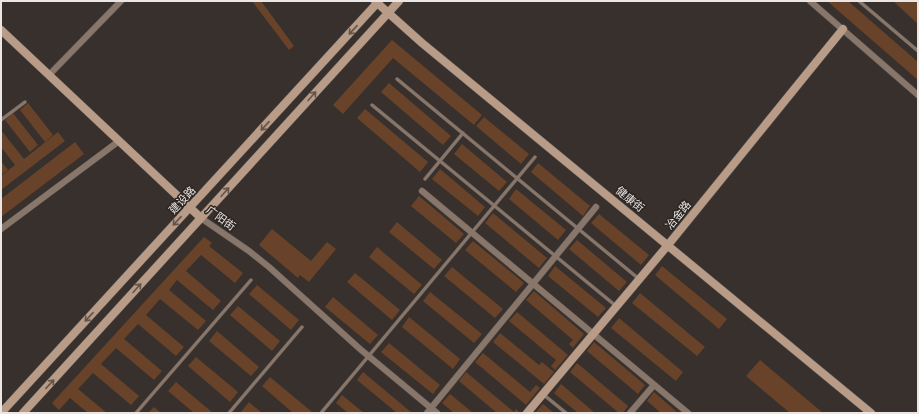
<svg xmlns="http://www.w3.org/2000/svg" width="919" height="414" font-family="Lora,'Noto Sans SC',serif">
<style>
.building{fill:#694329}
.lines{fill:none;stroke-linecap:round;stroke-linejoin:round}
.lane-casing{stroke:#544d49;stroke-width:4}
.street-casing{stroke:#544d49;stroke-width:7}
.secondary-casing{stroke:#544d49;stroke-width:9}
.lane{stroke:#88766a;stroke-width:3}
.street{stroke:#88766a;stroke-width:6}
.secondary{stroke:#b99c88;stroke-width:8}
.oneway{stroke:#64554b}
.labels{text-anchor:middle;stroke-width:3;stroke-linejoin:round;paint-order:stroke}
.street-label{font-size:11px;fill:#ebe6e4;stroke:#2c2622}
</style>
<rect width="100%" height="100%" fill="#37302c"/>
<!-- building -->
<path class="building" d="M252 1H261L294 46 289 50Z
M827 1H848L918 62V80Z
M893 1 918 2V24Z
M392 40 482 115 474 125 393 58 343 114 333 105Z
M389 83 451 136 443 145 381 92Z
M28 103 53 135 45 142 20 110Z
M365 109 428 162 420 172 357 118Z
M13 113 38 145 30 152 5 120Z
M484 117 529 154 521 164 476 126Z
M1 130 24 159 58 132 65 141 1 190V176L15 165 1 147Z
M75 142 84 154 1 217V199Z
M462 144 507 182 499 191 454 154Z
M1 161 8 170 1 175Z
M538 163 590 206 583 216 531 172Z
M440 169 485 207 478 216 432 179Z
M516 189 566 230 558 240 509 199Z
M419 196 464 234 456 243 411 206Z
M493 213 547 258 539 268 485 223Z
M599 214 649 255 641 265 591 223Z
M397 222 442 260 434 269 389 232Z
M272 229 311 261 327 242 336 249 309 282 300 275 298 278 259 245Z
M204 237 212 243 209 246 243 273 235 283 201 255 186 271 221 301 213 310 177 280 169 290 206 321 198 330 160 299 146 315 184 347 176 356 138 324 124 339 162 371 154 380 116 348 101 364 139 396 131 405 93 373 78 389 107 413H88L70 398 59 410 52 403Z
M577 240 627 282 619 291 569 249Z
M473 241 524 283 516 292 465 250Z
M377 247 422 285 414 294 369 257Z
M555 266 606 308 598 317 548 276Z
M662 266 727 319 719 329 655 275Z
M452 267 503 309 495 318 444 276Z
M355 273 400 310 392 320 347 282Z
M257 285 299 320 291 330 249 294Z
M534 291 584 334 573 348 569 344 573 340 526 300Z
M430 292 482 334 474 343 423 301Z
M640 293 705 347 697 356 632 303Z
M333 297 378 335 370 344 325 307Z
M238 306 280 341 272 351 230 315Z
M517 312 568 355 555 370 551 366 556 360 509 321Z
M409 317 460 359 453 369 402 327Z
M619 318 683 372 676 381 611 328Z
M217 331 259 367 251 376 209 341Z
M500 333 539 365 542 362 554 372 544 384 493 342Z
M594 342 645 385 638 394 587 351Z
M389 343 440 385 433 394 381 352Z
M483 353 530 392 536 385 540 388 526 405 475 362Z
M196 357 238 392 230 402 188 366Z
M760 360 823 413H790L746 376Z
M577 363 628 406 623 413H619L570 372Z
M363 372 412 413H397L357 380Z
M466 372 514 412 516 409 520 413H497L459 381Z
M270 377 312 412 311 413H293L262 386Z
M176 382 213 413H194L168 391Z
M561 384 595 413H578L554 393Z
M654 392 678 413H661L647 401Z
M450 394 473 413H454L442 403Z
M342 395 364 413H348L336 403Z
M249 402 262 413H243L241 412Z
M543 404 554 413H537L536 412Z
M154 407 161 413H148Z"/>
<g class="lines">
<defs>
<path id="lane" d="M859 1 918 51
M397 79 639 279
M372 105 616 306
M1 120 25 102
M425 179 463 133
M544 395 566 413
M136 413 251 280
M229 413 302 327
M321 413 535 157"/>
<path id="street" d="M810 1 918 95
M49 75 121 1
M422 191 688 413
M201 218 249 251 269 267 360 349 437 413
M1 229 119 141
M427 413 596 207
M630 413 654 385"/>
<path id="secondary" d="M375 1 422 43 871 413
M1 30 201 218
M1 413 379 1
M23 413 399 1
M527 413 668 245 843 29"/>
</defs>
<!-- lane casing -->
<use href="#lane" class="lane-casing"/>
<!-- street casing -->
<use href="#street" class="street-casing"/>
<!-- secondary casing -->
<use href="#secondary" class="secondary-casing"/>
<!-- lane -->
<use href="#lane" class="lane"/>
<!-- street -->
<use href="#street" class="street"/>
<!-- secondary -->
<use href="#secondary" class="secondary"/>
</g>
<!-- one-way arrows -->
<defs><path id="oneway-shaft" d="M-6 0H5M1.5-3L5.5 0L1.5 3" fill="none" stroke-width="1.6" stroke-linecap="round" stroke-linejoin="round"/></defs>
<g class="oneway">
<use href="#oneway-shaft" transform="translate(353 30) rotate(133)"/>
<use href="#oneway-shaft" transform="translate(312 96) rotate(-48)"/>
<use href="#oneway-shaft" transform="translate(265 126) rotate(133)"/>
<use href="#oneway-shaft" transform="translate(225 192) rotate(-48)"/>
<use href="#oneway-shaft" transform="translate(177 221) rotate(133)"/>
<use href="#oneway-shaft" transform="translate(137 288) rotate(-48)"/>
<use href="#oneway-shaft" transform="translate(89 317) rotate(133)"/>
<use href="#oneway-shaft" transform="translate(50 384) rotate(-47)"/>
</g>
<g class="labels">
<!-- street labels -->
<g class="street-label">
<text transform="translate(630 199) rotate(39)" y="4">健康街</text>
<text transform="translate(182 200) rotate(-47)" y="4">建设路</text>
<text transform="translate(678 215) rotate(-51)" y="4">冶金路</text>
<text transform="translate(221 218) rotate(36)" y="4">广阳街</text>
</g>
</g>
<!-- border -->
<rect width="919" height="414" fill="none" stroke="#ebe6e4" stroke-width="4"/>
</svg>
